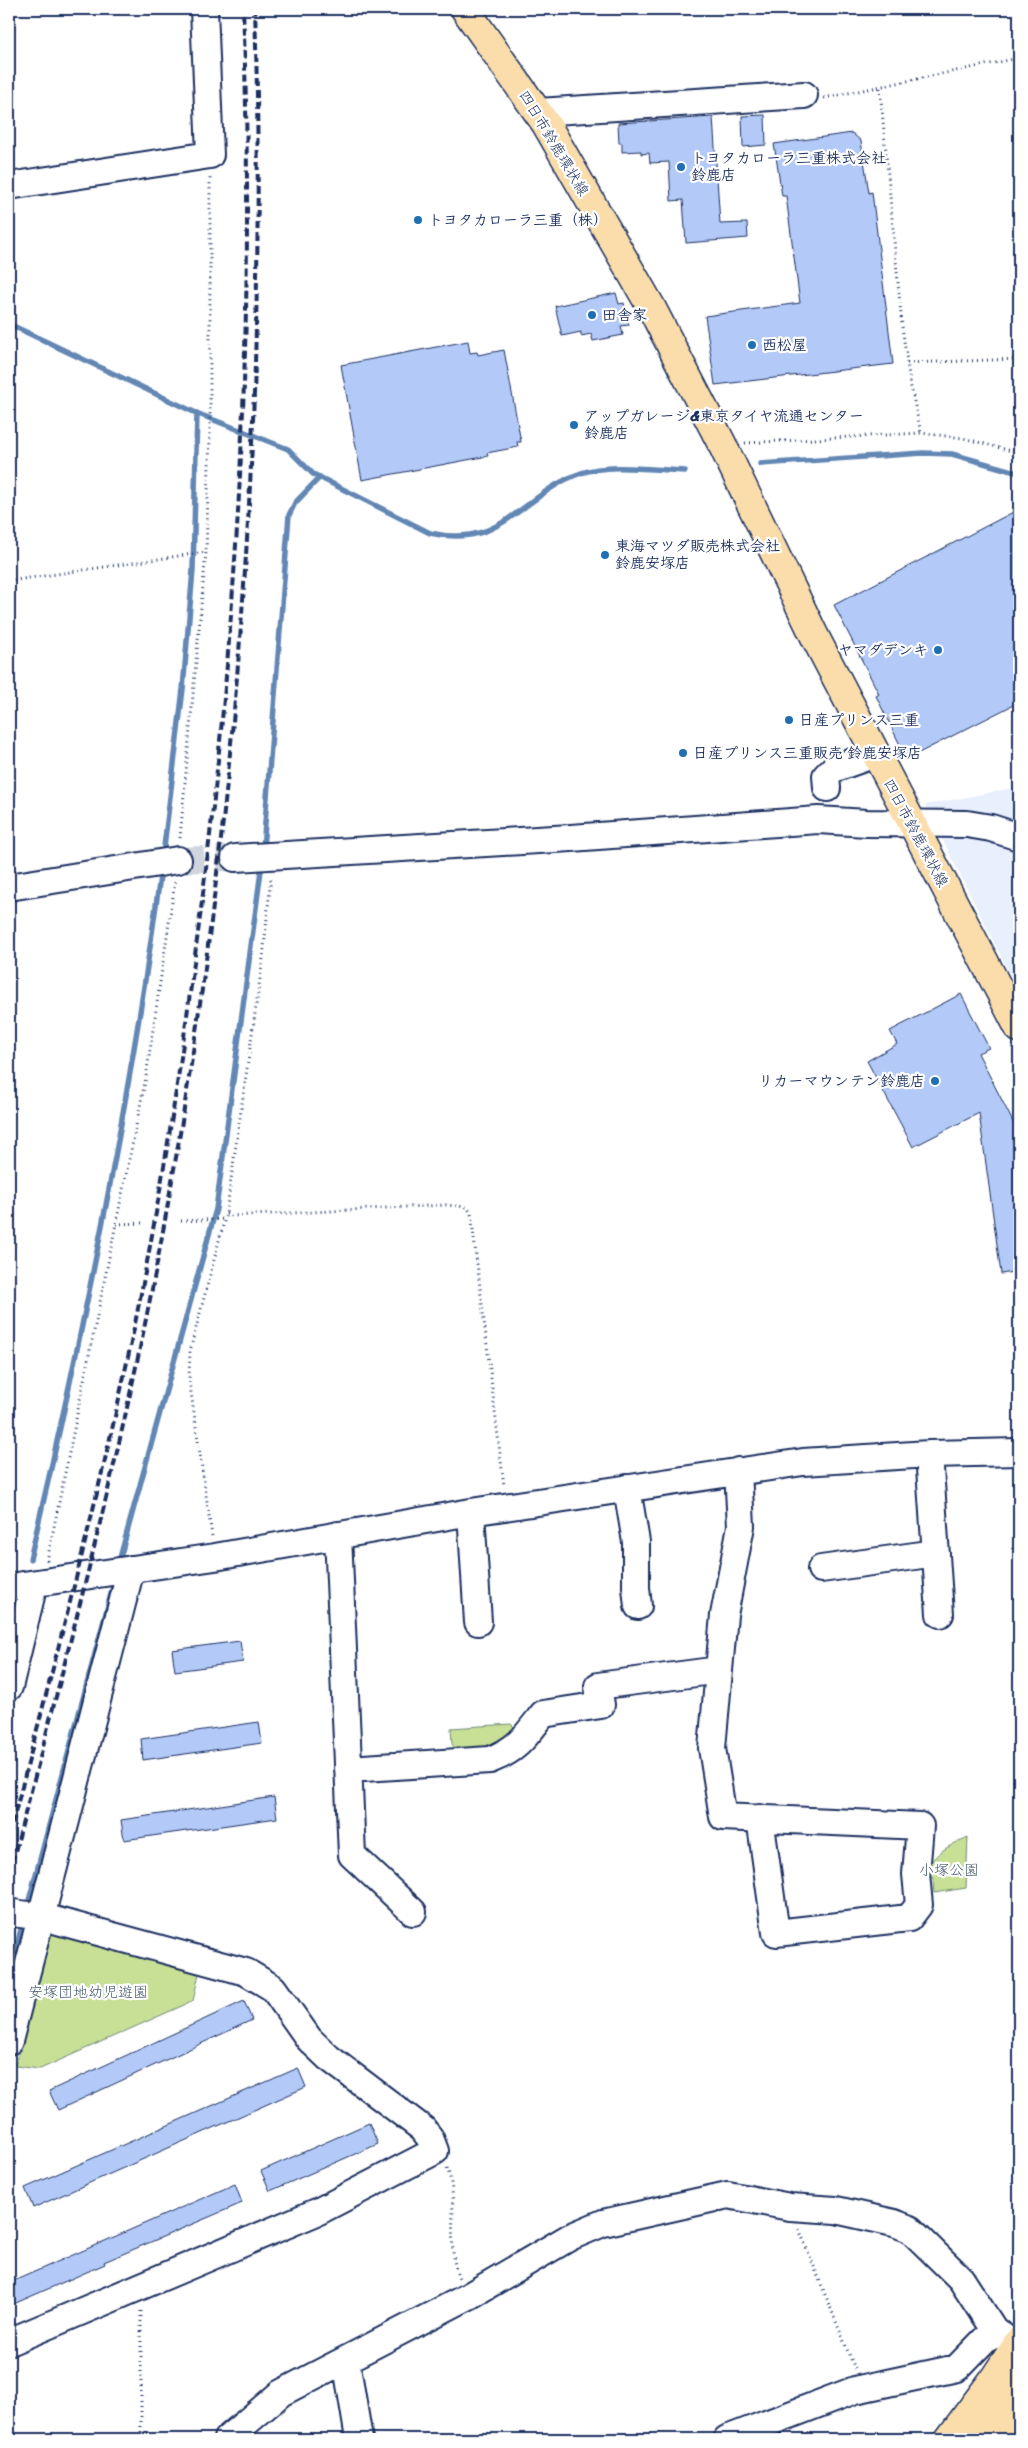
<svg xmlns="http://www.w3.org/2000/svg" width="1028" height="2448" font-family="Sriracha,'Klee One',sans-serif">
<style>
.built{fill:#e8effd}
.green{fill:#c8e096;stroke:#72887a}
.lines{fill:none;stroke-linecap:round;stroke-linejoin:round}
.stream{stroke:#6387b4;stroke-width:5.5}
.building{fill:#b3c9f7;stroke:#1b2f5e}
.minor-tunnel{stroke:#d1d5df;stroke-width:26;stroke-dasharray:26 13;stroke-linecap:butt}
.minor-casing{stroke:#1b2f5e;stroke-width:30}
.major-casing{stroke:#1b2f5e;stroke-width:31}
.highway-casing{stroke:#1b2f5e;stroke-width:31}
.path{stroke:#1b2f5e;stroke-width:3;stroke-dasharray:1 4;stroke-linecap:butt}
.minor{stroke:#fff;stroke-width:26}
.major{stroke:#faddab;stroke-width:28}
.highway{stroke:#faddab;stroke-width:28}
.rail{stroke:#1b2f5e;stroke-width:4;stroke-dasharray:8 4;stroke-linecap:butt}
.poi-dot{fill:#1f6fb2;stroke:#fff;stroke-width:2}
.labels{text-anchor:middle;stroke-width:4.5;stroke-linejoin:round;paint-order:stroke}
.street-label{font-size:15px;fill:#1b2f5e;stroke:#fff}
.poi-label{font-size:15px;font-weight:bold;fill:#1b2f5e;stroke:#fff;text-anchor:start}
.park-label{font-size:15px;fill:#465b6c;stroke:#fff}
</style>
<rect width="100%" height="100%" fill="#fff"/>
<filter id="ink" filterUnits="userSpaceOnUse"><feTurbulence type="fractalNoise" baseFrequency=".02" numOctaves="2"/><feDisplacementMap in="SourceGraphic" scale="10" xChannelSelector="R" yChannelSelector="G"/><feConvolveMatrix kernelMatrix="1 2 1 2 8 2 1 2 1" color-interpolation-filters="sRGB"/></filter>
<g filter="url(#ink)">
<!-- built -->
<path class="built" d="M1019 787V992L925 805Z"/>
<!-- green -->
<path class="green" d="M511 1724 518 1731 506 1744 459 1753 452 1744 451 1728Z
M968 1837 966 1888 934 1893 933 1878 926 1877C929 1854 949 1846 968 1837Z
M57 1931 200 1969 193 2001 40 2069 15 2066 50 1935Z"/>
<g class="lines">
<!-- stream -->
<path class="stream" d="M9 324 196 413 288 449 313 474 430 533C503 550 522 494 581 473 609 463 654 470 685 471
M760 464 923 453 952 454 1019 473
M263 849 289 515 295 503 320 477
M163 855 183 689 193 570 197 413
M30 1559C84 1331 130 1102 161 869
M118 1565 216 1209 262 863
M27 1908 115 1579
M9 1975 23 1922"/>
</g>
<!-- building -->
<path class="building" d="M765 115 766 145 743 147 742 116Z
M713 117 720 224 747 223 748 238 686 243 683 200 671 201 669 162 650 163 649 153 641 154V151L622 152V143H619L618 123Z
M852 133 861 141 869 193 872 192 893 364 715 385 705 316 800 303 786 196H782L774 144Z
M616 293 619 304 624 303 629 325 621 326 623 335 593 341 591 334 581 336V332L562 336 555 306Z
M468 341 470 353 477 352 478 355 504 350 521 442H517L518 447 487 453 488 456 362 480 341 365Z
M1019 509V702L907 759 876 696 879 694 834 605Z
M961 994 989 1048 978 1053 1014 1124 1019 1121V1271L1001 1274 979 1113 913 1147 867 1061 897 1044 890 1031Z
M240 1641 243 1662 175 1671 172 1650Z
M259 1722 262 1743 143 1760 141 1739Z
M274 1797 277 1818 124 1840 121 1820Z
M244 2001 252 2020 58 2110 49 2091Z
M298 2068 306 2087 33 2208 25 2188Z
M369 2123 378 2144 270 2191 261 2171Z
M235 2184 242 2203 104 2262 105 2264 9 2306V2283Z"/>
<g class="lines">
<!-- minor-tunnel -->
<path class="minor-tunnel" d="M178 860 235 858"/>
<defs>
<path id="minor" d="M538 112 804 95
M9 186 210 155 204 9
M827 788 826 776 833 769 875 754
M235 858 571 838 818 820 867 823 967 824 991 828 1019 837
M9 887 178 860
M929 1454 940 1614
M738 1471 741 1526 724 1615 712 1748 723 1817 920 1826 916 1874 919 1905 909 1918 776 1933 760 1818
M627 1488 636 1542V1588L638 1606
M471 1512 478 1622
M338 1535 352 1855 413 1912
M821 1569 936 1553
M9 1587 215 1557 471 1512 803 1462 929 1454 1019 1452
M9 1687 34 1584
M348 1769 490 1760C518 1749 525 1737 543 1714L601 1705 598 1686 719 1670
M9 2041 131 1569
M9 2342 319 2211 435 2151 430 2138 423 2129 329 2058 309 2039 273 1988 246 1972 43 1917 13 1913
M346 2360 359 2439
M227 2439 281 2393 469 2296 570 2237 603 2223 728 2195 790 2207 836 2210 894 2223 910 2229 961 2279 994 2330 1012 2343
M727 2439 855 2390 957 2368 994 2330"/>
<path id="major" d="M465 9 546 124 650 305 722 444 815 637 1019 1028"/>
<path id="highway" d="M949 2439 993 2380 1019 2341
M980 2439 1019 2386
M1011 2439 1019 2428"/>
</defs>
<!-- minor casing -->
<use href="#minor" class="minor-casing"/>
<!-- major casing -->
<use href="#major" class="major-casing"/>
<!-- highway casing -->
<use href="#highway" class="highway-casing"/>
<!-- path -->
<path class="path" d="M880 88 902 326 910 383 921 433
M824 98 1019 58
M907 363 1019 359
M745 443 921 433 963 438 1019 453
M9 581 206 552
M180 838 206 552 210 436V176
M226 1214 232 1216 446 1205 467 1207 471 1213 504 1486
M181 1221 225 1219
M116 1224 143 1223
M212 1536 189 1379 190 1351 226 1214 263 958 271 877
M47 1561 146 1077 175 882
M447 2168C460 2202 445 2246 459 2278
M799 2229 855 2369
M141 2311V2439"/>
<!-- minor -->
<use href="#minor" class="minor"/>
<!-- major -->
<use href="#major" class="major"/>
<!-- highway -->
<use href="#highway" class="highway"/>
<!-- rail -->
<path class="rail" d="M9 1836C49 1683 90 1531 124 1376 154 1237 177 1096 195 955 237 642 256 324 243 9
M9 1874C61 1678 114 1483 153 1284 234 865 268 435 255 9"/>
</g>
</g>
<!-- markers -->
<g class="poi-dot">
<circle cx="681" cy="167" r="5"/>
<circle cx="418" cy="220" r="5"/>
<circle cx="592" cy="315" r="5"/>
<circle cx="752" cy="345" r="5"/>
<circle cx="574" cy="425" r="5"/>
<circle cx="605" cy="555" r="5"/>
<circle cx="938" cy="650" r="5"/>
<circle cx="789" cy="720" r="5"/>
<circle cx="683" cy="753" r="5"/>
<circle cx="935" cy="1081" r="5"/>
</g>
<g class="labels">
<!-- street labels -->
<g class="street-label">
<text transform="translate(554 143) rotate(59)" y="5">四日市鈴鹿環状線</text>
<text transform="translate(916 833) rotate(62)" y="5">四日市鈴鹿環状線</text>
</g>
<!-- poi labels -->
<g class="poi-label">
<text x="691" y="163">トヨタカローラ三重株式会社<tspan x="691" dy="17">鈴鹿店</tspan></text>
<text x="428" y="225">トヨタカローラ三重（株）</text>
<text x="602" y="320">田舎家</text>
<text x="762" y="350">西松屋</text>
<text x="584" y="421">アップガレージ&amp;東京タイヤ流通センター<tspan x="584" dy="17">鈴鹿店</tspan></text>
<text x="615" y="551">東海マツダ販売株式会社<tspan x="615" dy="17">鈴鹿安塚店</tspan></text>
<text x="928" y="655" text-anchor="end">ヤマダデンキ</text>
<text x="799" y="725">日産プリンス三重</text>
<text x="693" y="758">日産プリンス三重販売 鈴鹿安塚店</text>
<text x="925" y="1086" text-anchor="end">リカーマウンテン鈴鹿店</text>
</g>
<!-- park labels -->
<g class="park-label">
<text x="949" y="1875">小塚公園</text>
<text x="88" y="1997">安塚団地幼児遊園</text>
</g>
</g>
<!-- margin -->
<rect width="1028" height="2448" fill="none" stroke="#fff" stroke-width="30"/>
<rect x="15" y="15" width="998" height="2418" fill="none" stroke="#1b2f5e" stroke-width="2" filter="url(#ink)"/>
</svg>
